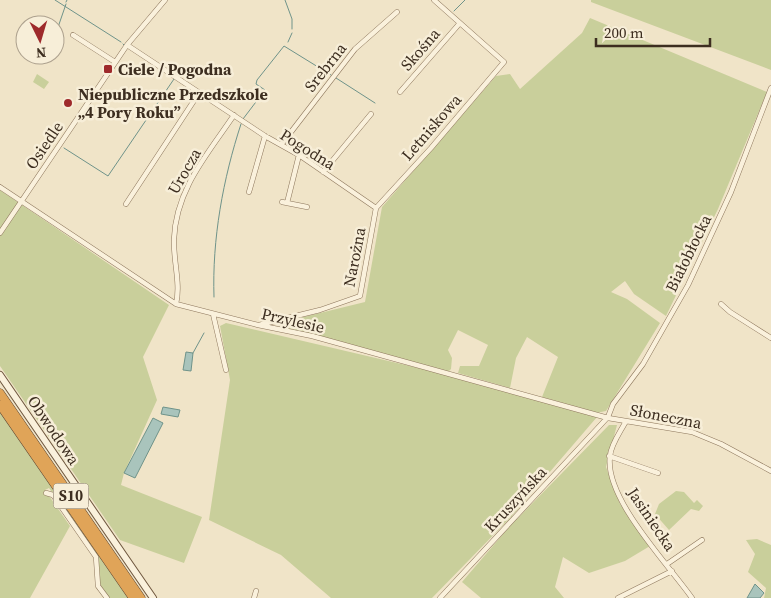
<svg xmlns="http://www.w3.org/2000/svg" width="771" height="598" font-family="'Source Serif 4',serif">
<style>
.green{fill:#c9cf9b}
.water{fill:#a9c4bc;stroke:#6f938a}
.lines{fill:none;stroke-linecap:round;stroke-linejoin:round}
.stream{stroke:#6f938a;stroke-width:1}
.street-casing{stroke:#8d765c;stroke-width:5.5}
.secondary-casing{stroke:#6f573f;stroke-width:8}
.highway-casing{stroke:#5b4430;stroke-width:9}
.street{stroke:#faf1dc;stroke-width:4.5}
.secondary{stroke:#faf1dc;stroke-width:6}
.highway{stroke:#e0a458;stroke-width:8}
.poi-dot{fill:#9e2a2b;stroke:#f7eed8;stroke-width:2}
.labels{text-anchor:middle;stroke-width:5;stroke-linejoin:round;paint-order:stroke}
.shield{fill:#f7eed8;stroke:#756857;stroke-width:1}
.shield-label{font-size:15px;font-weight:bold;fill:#3d2e20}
.street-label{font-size:16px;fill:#3d2e20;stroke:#f7eed8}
.poi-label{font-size:16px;font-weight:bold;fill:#3d2e20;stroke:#f7eed8;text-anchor:start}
</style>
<rect width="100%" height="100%" fill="#f0e4c8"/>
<!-- green -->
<path class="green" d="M591 0H771V70L591 2Z
M590 18 767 92 718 209 666 316 634 294 625 281 611 292 627 299 660 323 606 411 596 413 542 397 558 357 527 337 516 358 510 388 458 373 460 366H479L488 345 458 330 448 350 452 358 451 369 448 372 428 370 597 417 512 516 517 519 609 425H617L606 467 620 504 650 546 625 561 589 573 563 557 555 587 564 598H481L462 582 516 519 511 517 432 598H331L281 555 209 520 230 380 220 326 226 323 427 370V367L280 326 279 323 365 302 382 207 496 76 510 74 520 89 582 33Z
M37 74 49 82 44 89 33 82Z
M0 190 169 305 143 357 157 400 124 473 121 485 202 517 184 563 120 540 0 366Z
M0 412 128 598H109L99 583V560L49 488 45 490 70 526 30 598H0Z
M676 491 684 492 694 503 697 500 703 506 699 511 691 509 669 530 655 514 659 504Z
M757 539 771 545V598H764L766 588 748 572 755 554 746 540Z"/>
<!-- water -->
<path class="water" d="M186 352 193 353 191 371 183 370Z
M163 407 180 410 178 417 161 414Z
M153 418 163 423 135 478 124 473Z
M755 584 764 593 760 598H747Z"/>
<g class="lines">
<!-- stream -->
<path class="stream" d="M55 0 121 42
M285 0 292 19V29
M66 2 67 0
M454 11 465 0
M55 36 66 4
M288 42 292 33
M123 44 124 45
M336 78 375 103
M243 119 265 90 256 84 257 80 284 46 331 75
M64 148 108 176 174 79
M214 297C212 239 223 179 241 124
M193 353 204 333"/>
<defs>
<path id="street" d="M73 35 115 62
M127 45 265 136 299 155 376 208
M400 92 460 23
M281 145 355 49 397 12
M323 172 371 114
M0 187 176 304 258 325 312 336 608 418 692 432 721 444 771 471
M249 192 265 136
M282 202 307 207
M287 203 299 155
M126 204 199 93
M376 208 431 148 504 62 434 0
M0 233 127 45 165 0
M176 304C181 284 173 260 174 239 176 189 207 155 234 115
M721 304 730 312 771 338
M213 314 226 370
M259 325 320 310 360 296 376 208
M626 421C621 431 611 444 610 456 604 498 668 564 692 598
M609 456 658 473
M46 493 53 495 96 557 98 586 107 598
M667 564 702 540
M254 598 256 591
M440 598 608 417 613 404 643 364 688 285 731 192 771 88
M618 598 672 571"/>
<path id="secondary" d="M0 375 153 598"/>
<path id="highway" d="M0 393 141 598
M0 405 133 598"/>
</defs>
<!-- street casing -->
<use href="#street" class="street-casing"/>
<!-- secondary casing -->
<use href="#secondary" class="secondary-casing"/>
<!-- highway casing -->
<use href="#highway" class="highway-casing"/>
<!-- street -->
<use href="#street" class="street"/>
<!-- secondary -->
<use href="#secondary" class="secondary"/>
<!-- highway -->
<use href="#highway" class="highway"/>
</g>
<!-- markers -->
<g class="poi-dot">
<rect x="103" y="64" width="10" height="10" rx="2.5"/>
<circle cx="68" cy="103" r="5"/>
</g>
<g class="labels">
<!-- shield labels -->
<rect class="shield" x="53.5" y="483.5" width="35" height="25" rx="4"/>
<g class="shield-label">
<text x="71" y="501">S10</text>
</g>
<!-- street labels -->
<g class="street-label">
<text transform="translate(420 49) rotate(-49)" y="6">Skośna</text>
<text transform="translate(325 67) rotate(-52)" y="6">Srebrna</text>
<text transform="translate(431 127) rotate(-49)" y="6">Letniskowa</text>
<text transform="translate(44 145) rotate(-56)" y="6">Osiedle</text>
<text transform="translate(308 149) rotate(32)" y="6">Pogodna</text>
<text transform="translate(184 171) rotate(-60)" y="6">Urocza</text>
<text transform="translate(688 253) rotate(-64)" y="6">Białobłocka</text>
<text transform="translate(354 257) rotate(-79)" y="6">Narożna</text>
<text transform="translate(293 320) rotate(13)" y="6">Przylesie</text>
<text transform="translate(666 416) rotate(11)" y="6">Słoneczna</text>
<text transform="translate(54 430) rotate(56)" y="6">Obwodowa</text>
<text transform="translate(515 499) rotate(-47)" y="6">Kruszyńska</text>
<text transform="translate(652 519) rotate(56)" y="6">Jasiniecka</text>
</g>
<!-- poi labels -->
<g class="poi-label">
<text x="118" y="75">Ciele / Pogodna</text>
<text x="78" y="100">Niepubliczne Przedszkole<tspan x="78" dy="18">„4 Pory Roku”</tspan></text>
</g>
</g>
<!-- north arrow -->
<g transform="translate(40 40) rotate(175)"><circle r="24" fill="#f7eed8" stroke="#ada18e"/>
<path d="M0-4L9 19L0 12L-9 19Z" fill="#9e2a2b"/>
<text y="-8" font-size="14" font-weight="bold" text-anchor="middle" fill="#3d2e20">N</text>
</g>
<!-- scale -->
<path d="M596 38v8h114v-8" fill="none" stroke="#3d2e20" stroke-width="2.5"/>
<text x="604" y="38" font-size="15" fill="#3d2e20" stroke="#f7eed8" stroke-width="4" paint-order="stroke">200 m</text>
</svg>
